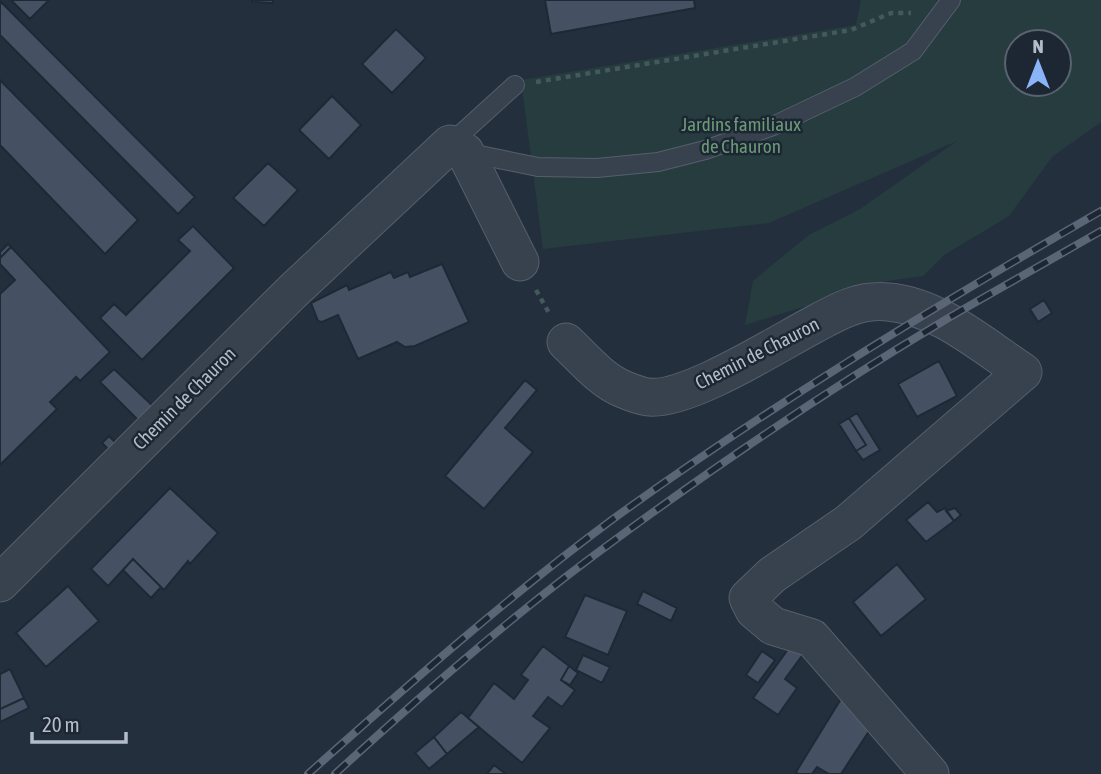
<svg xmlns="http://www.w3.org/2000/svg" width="1101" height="774" font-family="'Asap Condensed',sans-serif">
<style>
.green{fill:#263c3f;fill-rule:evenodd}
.building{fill:#455162;stroke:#1f2835;stroke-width:2}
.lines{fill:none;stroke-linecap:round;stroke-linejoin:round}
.service-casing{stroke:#565f6c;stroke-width:20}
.minor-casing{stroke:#565f6c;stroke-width:39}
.path{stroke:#44595c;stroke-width:4.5;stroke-dasharray:5 5;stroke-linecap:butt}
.service{stroke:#38414e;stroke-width:18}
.minor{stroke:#38414e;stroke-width:37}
.rail-casing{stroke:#5a6575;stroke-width:8}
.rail{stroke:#1d2633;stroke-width:5;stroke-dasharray:16;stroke-linecap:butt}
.labels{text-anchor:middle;stroke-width:5;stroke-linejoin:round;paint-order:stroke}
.park-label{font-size:19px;fill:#6b9a76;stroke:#1d2633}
.street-label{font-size:19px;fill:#b4bcc9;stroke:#1d2633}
</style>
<rect width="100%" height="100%" fill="#242f3e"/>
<!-- green -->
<path class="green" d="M861 0H1101V122L1052 157 1009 216 944 255 923 276 887 281 745 325 753 281 772 265 809 235 860 209 957 141 769 223 543 249 521 80 856 25ZM1017 42H1059V84H1017Z"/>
<!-- building -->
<path class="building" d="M11 0H49L30 19Z
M252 0H273V3L252 2Z
M545 0H694L695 8 551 34Z
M0 1 195 197 178 214 0 35Z
M396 29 426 58 392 93 362 64Z
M0 80 138 220 105 254 0 145Z
M332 96 361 125 329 159 299 130Z
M268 163 298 190 264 226 233 198Z
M193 226 234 268 142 360 100 318 114 304 126 315 190 251 178 240Z
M8 244 11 247 0 258V252Z
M11 247 110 352 80 381 76 377 50 402 57 409 0 465V294L15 280 0 264V258Z
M442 264 469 322 415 346 405 347 397 342 358 359 338 315 322 322 318 321 311 303 347 285 349 290 391 272 394 278 408 272 410 277Z
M1044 300 1052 313 1038 322 1030 309Z
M939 361 957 396 917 417 898 384Z
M114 369 156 409 142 424 100 382Z
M525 380 537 390 505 428 533 452 484 509 445 476Z
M857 413 880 450 863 460 856 451 866 445 849 418Z
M849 418 866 445 856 451 839 424Z
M109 436 119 446 112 453 102 443Z
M170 488 218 533 190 564 188 561 164 590 133 559 108 586 91 569Z
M928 502 937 512 945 508 954 521 926 542 906 520Z
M955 508 961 515 954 521 946 511Z
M133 559 161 587 151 598 123 570Z
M897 564 926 599 881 636 853 602Z
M68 586 99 621 46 667 16 633Z
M643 591 677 608 671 621 637 604Z
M585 595 627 611 608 655 565 637Z
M791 645 804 653 785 679 797 688 778 715 753 698Z
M543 646 569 666 561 680 575 690 562 707 548 697 533 716 550 728 522 763 468 718 494 683 514 699 528 680 521 675Z
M762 651 775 660 758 683 746 675Z
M583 655 610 667 602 683 576 670Z
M569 666 578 673 570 685 561 680Z
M10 669 24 698 0 709V674Z
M844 694 873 725 841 774H829L817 767 812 774H798L796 772Z
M24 698 29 708 0 722V709Z
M461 712 479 727 447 754 434 737Z
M434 737 447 754 429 769 415 753Z
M494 765 506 774H487Z"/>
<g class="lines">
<defs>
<path id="service" d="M450 144 515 85
M465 152 538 167 597 168 658 162 705 150 773 126 855 87 913 51 951 0"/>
<path id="minor" d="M566 342C583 358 601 380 623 389 630 392 641 396 648 397 686 402 777 344 813 325 837 312 859 299 888 302 938 306 982 345 1023 372L848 523 772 575 748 598 754 610 773 626 812 638 930 774
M0 583 292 292 450 144 465 152 520 262"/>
</defs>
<!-- service casing -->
<use href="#service" class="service-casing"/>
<!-- minor casing -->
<use href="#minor" class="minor-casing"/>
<!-- path -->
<path class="path" d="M536 82 851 30 891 13H911
M536 290 549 313"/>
<!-- service -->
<use href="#service" class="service"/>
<!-- minor -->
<use href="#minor" class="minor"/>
<defs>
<path id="rail" d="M308 774C407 686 506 598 613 519 769 406 934 307 1101 211
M335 774C427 690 522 607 623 534 727 458 834 386 945 320 996 290 1049 261 1101 231"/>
</defs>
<!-- rail casing -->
<use href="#rail" class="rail-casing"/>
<!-- rail -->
<use href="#rail" class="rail"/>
</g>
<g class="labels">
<!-- park labels -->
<g class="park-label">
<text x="741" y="131">Jardins familiaux<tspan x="741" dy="22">de Chauron</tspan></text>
</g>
<!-- street labels -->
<g class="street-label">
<text transform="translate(757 353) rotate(-27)" y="7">Chemin de Chauron</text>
<text transform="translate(184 398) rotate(-45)" y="7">Chemin de Chauron</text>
</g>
</g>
<!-- north arrow -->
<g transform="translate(1038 63)"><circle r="33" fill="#1d2633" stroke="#59626f" stroke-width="2"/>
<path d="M0-5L12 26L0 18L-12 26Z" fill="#8ab4f8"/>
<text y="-10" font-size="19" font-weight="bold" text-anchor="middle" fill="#b4bcc9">N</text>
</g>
<!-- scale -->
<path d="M32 732v10h94v-10" fill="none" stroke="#b4bcc9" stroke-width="3.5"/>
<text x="42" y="732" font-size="21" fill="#b4bcc9" stroke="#1d2633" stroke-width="5" paint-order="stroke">20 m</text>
</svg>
